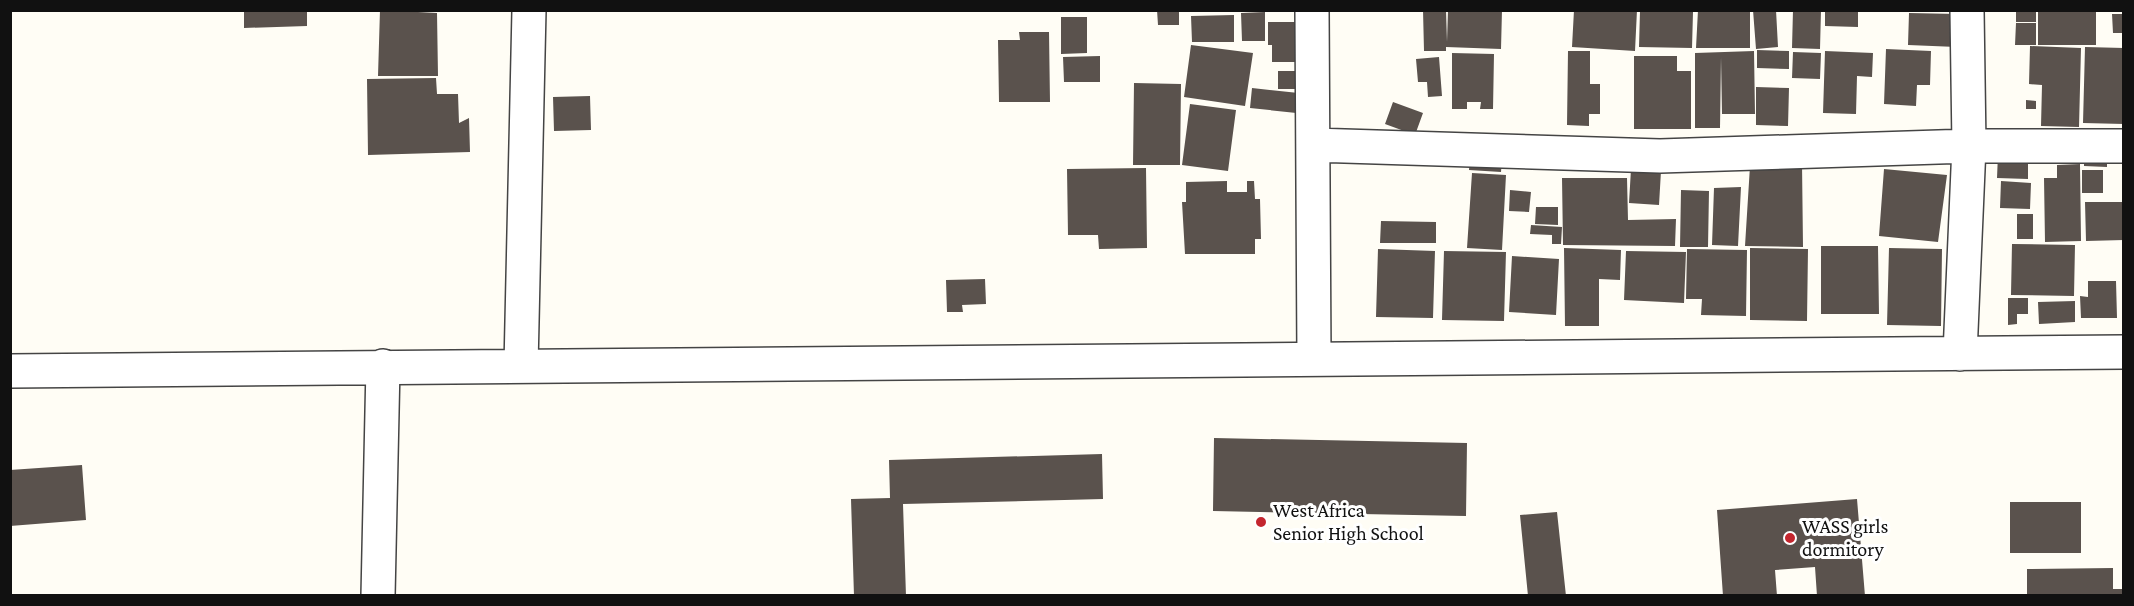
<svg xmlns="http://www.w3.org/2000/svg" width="2134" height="606" font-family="'Crimson Pro',serif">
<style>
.building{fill:#5a524d}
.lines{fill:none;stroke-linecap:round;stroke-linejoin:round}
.minor-casing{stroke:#444;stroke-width:36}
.minor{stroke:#fff;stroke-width:33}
.poi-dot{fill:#c4262e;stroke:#fff;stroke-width:2}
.labels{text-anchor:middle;stroke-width:6;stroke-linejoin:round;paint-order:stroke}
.poi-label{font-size:20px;fill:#111;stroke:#fff;text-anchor:start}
</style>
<rect width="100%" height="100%" fill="#fffdf5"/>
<!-- building -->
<path class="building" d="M244 10H307V26L244 28Z
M380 10 437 13 438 76H378Z
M1157 10H1179V25H1158Z
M1423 10H1446L1447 42 1448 10H1502L1501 49 1446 47V51H1424Z
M1574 10H1637L1635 51 1572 47Z
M1698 10H1750V48H1696Z
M1753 10H1776L1778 47 1756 49Z
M1793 10H1821L1820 49 1792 48Z
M1825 10H1858V27L1825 26Z
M2016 10H2036V22H2016Z
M2038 10H2096V45H2038Z
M1640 11 1693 12 1692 48 1639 47Z
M1265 12V41H1242L1241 13Z
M1909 13 1958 14 1957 47 1908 45Z
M2112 14H2124V33H2113Z
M1234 15V42H1192L1191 16Z
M1061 17H1087V53L1061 54Z
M1268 22H1301L1300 62H1272V45H1268Z
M2016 23H2036V45H2015Z
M1019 32H1049L1050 102H999L998 40H1020Z
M1191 45 1253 53 1245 106 1184 97Z
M2030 46 2081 48 2079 127 2041 126 2042 85 2029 84Z
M2085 47 2124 48V124L2083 123Z
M1886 49 1931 51 1930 85H1917L1916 106 1884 104Z
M1757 50 1789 51V69L1757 68Z
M1568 51H1590V84H1600V114H1589V126L1567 125Z
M1754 51 1755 114H1722L1721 57 1720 128H1695V53Z
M1825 51 1873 53 1872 77 1857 76 1856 114 1823 113Z
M1793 52 1821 53 1820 79 1792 78Z
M1452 53 1494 54 1493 109H1480L1481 102H1467V109H1452Z
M1100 56V82H1064L1063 57Z
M1634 56H1677V71H1691V129H1634Z
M1439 57 1442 96 1428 97 1427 82H1418L1416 59Z
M1278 71H1304V89H1278Z
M436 78 437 94H458L459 123 469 118 470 152 368 155 367 79Z
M1134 83 1181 84 1180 165H1133Z
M1756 87 1789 88 1788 126 1756 125Z
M1252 88 1308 94 1306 114 1250 108Z
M590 96 591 130 554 131 553 97Z
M2026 100 2036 101V109H2026Z
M1393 102 1423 113 1415 135 1385 124Z
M1190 104 1236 110 1228 171 1182 165Z
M2084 151H2107V167L2084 166Z
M1998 154H2028V179L1997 178Z
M1470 157 1502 159 1501 172 1469 170Z
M1802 163 1803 247 1745 246 1750 166Z
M2080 164 2081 241 2045 242 2044 178H2057V165Z
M1146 168 1147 248 1099 249 1098 235H1068L1067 169Z
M1631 169 1661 171 1659 205 1629 203Z
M1884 169 1947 175 1938 242 1879 236Z
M2082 170H2103V193H2082Z
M1472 173 1506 175 1502 250 1467 248Z
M1562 178H1627L1628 220 1676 219 1675 246 1563 245Z
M1227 181V192H1247V181H1254L1255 199H1260L1261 239H1255V254H1185L1182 202H1186V182Z
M2001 181 2031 183 2030 209 2000 208Z
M1741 187 1738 246 1712 245 1714 188Z
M1510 190 1531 192 1529 212 1509 211Z
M1681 190 1709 191 1708 247H1680Z
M2085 202H2124V240L2086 241Z
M1536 207H1558V225L1535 224Z
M2017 214H2033V239H2017Z
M1381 221 1436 222V243H1380Z
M1531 225 1562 227 1561 244H1552V235L1530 234Z
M2012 244 2075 245 2074 296 2011 295Z
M1821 246H1878L1879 314H1821Z
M1564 248 1621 250 1620 280 1599 279V326H1565Z
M1750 248 1808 249 1807 321 1750 320Z
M1889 248 1942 249 1941 326 1887 325Z
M1378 249 1435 251 1433 318 1376 317Z
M1687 249 1747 250 1746 316 1701 315 1702 299H1686Z
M1444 251 1506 252 1504 321 1442 320Z
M1626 251 1686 252 1684 303 1624 300Z
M1512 256 1559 259 1556 315 1509 312Z
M985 279 986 304 962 305 963 312H947L946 280Z
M2088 281H2116L2117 318H2081L2080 296 2088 297Z
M2008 298H2028V314H2017V324L2008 325Z
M2075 301V322L2039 324 2038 302Z
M1214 438 1467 443 1466 516 1213 511Z
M1102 454 1103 499 903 504 906 596H854L851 499 890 498 889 460Z
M82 465 86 520 10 526V470Z
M1857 499 1865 596H1817L1815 567 1775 570 1777 596H1723L1717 510Z
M2010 502H2081V553H2010Z
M1557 512 1566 596H1528L1520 515Z
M2113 568V589H2124V596H2027V569Z"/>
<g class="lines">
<defs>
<path id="minor" d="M1312 10 1314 359
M1313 145 1660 156 1969 146H2124
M1960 354 1969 146 1967 10
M521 366 529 10
M10 371 2124 352
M378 596 383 366"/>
</defs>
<!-- minor casing -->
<use href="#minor" class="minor-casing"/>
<!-- minor -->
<use href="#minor" class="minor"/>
</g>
<!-- markers -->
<g class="poi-dot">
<circle cx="1261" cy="522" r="6"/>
<circle cx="1790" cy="538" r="6"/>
</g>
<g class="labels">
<!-- poi labels -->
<g class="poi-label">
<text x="1273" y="517">West Africa<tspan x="1273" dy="23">Senior High School</tspan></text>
<text x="1802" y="533">WASS girls<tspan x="1802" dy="23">dormitory</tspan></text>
</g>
</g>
<!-- border -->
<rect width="2134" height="606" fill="none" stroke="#111111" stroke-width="24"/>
</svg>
